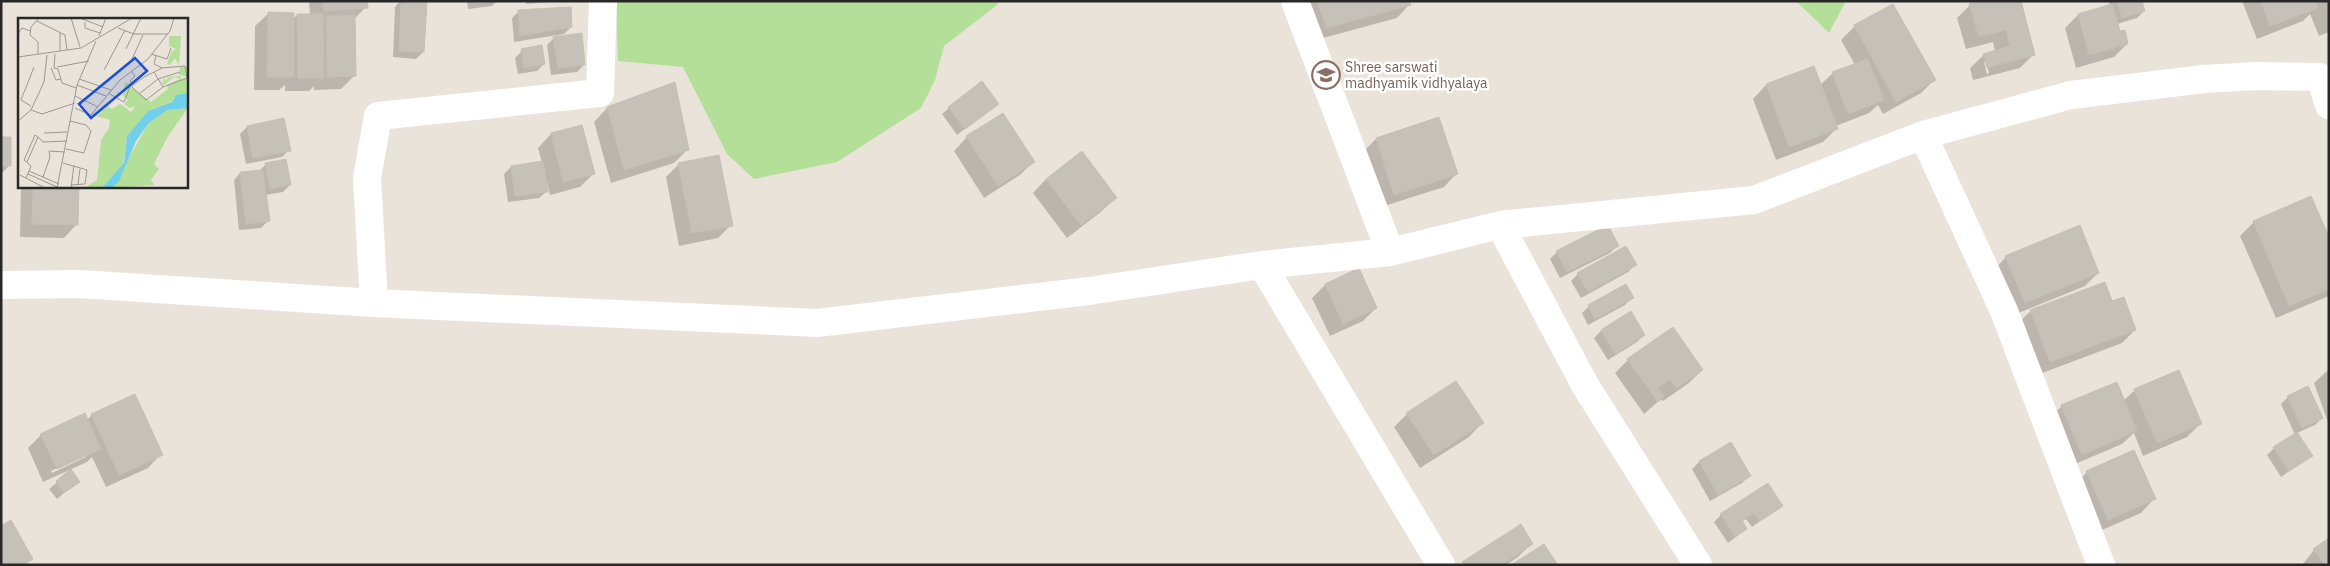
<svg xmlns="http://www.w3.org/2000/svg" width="2330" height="566" font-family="'IBM Plex Sans',sans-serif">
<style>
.green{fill:#b4df98}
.shadow{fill:#0003;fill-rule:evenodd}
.building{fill:#c5c1b9;stroke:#c5bfb4}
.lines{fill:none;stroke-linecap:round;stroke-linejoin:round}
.minor{stroke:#fff;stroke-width:28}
.labels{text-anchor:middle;stroke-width:5;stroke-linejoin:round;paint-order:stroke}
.education-label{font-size:14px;fill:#785e54;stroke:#fff;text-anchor:start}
.inset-road{fill:none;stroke:#9c9893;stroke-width:1}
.view{fill:#1d4ed8;fill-opacity:0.15;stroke:#1d4ed8;stroke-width:2.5}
.inset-edge{fill:none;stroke:#282828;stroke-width:2.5}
</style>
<rect width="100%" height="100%" fill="#eae3da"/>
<!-- green -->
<path class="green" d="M616 1H998L997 5 944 46 935 80 921 108 837 162 754 179 727 154 683 67 618 61Z
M1796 1H1846L1829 33Z"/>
<!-- shadow -->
<path class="shadow" d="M309 1H366V7L353 20 354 76 341 89 314 90V86L309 91H285V85L279 90H254L255 26 269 13 293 19 297 15H310Z
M400 1H426L423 52 416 59 393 57 395 7Z
M467 1H497L492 6 468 9Z
M526 1H563L526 4Z
M1301 1H1409L1410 4 1397 18 1312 41Z
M1984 1 2034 54 2020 68 1973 80 1970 68 1984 55 1995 51 1993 42 1966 49 1957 18 1970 5ZM1984 62H1986L1989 73 1987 74Z
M2108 1H2140L2144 11 2137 18 2117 24 2119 33 2127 44 2114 57 2076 68 2065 28 2078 15 2110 6Z
M2242 1H2329V32L2319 36 2310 14 2303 21 2257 39Z
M1893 5 1934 80 1921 93 1883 114 1878 105 1869 113 1836 126 1837 128 1823 142 1776 160 1753 99 1766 85 1814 68 1820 85 1833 73 1855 65 1841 40 1855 26Z
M519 11 571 27 564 34 514 42 512 18Z
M557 35 584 65 577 72 551 75 547 45Z
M522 51 544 64 537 71 518 74 515 58Z
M607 108 688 149 674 163 611 183 594 122Z
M949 108 990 110 957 135 942 114Z
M1439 118 1457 173 1444 187 1381 207 1363 152 1376 139Z
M247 127 289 150 282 157 246 164 240 134Z
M581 127 593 174 580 187 550 195 547 182H545L546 192 539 198 508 202 504 174 511 167 542 163 538 148 551 134Z
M967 137 1033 162 1020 175 984 198 954 151Z
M1 138 10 165 3 172H1Z
M266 164 290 185 283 192 265 195 268 221 261 228 239 230 234 180 240 173 259 171Z
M679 164 731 225 718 238 679 246 666 177Z
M1046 179 1115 198 1102 211 1067 238 1033 193Z
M21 186H78L77 224 64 238 20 237Z
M2254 222 2329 240V296L2276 318 2240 236Z
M1617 246 1610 253 1560 278 1550 259 1557 252Z
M2006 257 2098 273 2085 286 2011 316 1993 271Z
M1635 265 1628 272 1581 298 1571 281 1578 274Z
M1358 269 1376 308 1363 321 1330 336 1312 298 1325 285Z
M1632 298 1625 305 1588 325 1582 313 1589 306Z
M2112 303 2135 330 2122 343 2037 375 2017 324 2031 311Z
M1630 313 1644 335 1637 342 1608 360 1594 338 1601 331Z
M1628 360 1702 370 1689 383 1663 401 1661 399 1644 414 1615 373Z
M2328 370H2329V425L2314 383Z
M2135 390 2200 424 2187 437 2143 456 2134 433 2122 444 2068 467 2048 419 2062 406 2123 401Z
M2288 397 2322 418 2315 425 2297 433 2311 456 2281 477 2267 455 2274 448 2295 435 2281 404Z
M1407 414 1482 423 1469 437 1420 468 1394 427Z
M92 415 161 454 148 468 106 487 92 457 87 462 43 482 28 448 41 435 87 420ZM86 454V457L52 473 51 471Z
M1730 444 1749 476 1742 483 1710 501 1692 469 1699 462Z
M71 471 78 481 57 499 49 489Z
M2087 472 2154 499 2141 513 2095 533 2074 486Z
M1782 506 1752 527 1746 519 1741 522 1746 529 1728 543 1714 522 1721 515Z
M1532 543 1518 557 1506 565H1461Z
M2314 550 2329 565H2302Z"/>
<!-- building -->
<path class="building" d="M323 1H367L368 8 324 11Z
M401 1H427L424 52 399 51Z
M1318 1H1410L1411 5 1326 28Z
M1979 1H2021L2035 55 1987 68 1983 54 2010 46 2006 30 1979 37 1969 4Z
M2117 1H2142L2145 11 2122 18Z
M2261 1H2316L2318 8 2270 26Z
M1893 4 1936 80 1896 102 1854 25Z
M2112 4 2120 31 2125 30 2128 44 2089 55 2078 14Z
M571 7 572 27 520 36 518 10Z
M268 12 294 13V77H267Z
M297 14H323L324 78H298Z
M355 15 356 76 327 77 326 16Z
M582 33 585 65 558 68 553 37Z
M542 45 545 64 524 68 521 49Z
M1868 59 1884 100 1848 114 1832 72Z
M1814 66 1838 129 1789 147 1766 84Z
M982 81 999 104 965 129 948 107Z
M675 82 689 150 624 170 607 107Z
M1003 113 1035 162 998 186 966 136Z
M1439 117 1458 174 1394 195 1376 138Z
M284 118 291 151 253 158 247 126Z
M582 125 595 174 563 182 551 133Z
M1 137H11V166H1Z
M1082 151 1117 198 1081 225 1046 179Z
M719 155 733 226 692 233 678 163Z
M286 159 291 185 270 189 265 163Z
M543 161 548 192 515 196 511 166Z
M263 170 270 221 246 224 240 172Z
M33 186H79L78 225 32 224Z
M2311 196 2329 237V289L2289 306 2253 221Z
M1608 225 1619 246 1567 272 1556 251Z
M2080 225 2099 273 2025 303 2005 256Z
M1626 246 1637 265 1588 292 1577 273Z
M1359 268 1377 308 1343 324 1325 284Z
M2105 282 2112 301 2124 297 2136 330 2050 362 2030 310Z
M1626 284 1634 298 1595 319 1588 305Z
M1631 311 1645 335 1615 354 1601 330Z
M1673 327 1703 370 1677 388 1670 379 1658 388 1664 397 1658 402 1627 359Z
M2179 370 2202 424 2157 443 2134 389Z
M1456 381 1484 423 1434 455 1406 413Z
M2117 382 2137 431 2082 455 2061 405Z
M2308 386 2323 418 2302 428 2287 396Z
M135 394 163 455 119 475 91 414Z
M85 413 101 449 57 469 40 434Z
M2297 432 2313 456 2289 471 2273 447Z
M1731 442 1751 476 1718 495 1699 461Z
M2134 450 2156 499 2108 520 2086 471Z
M71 469 80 482 64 493 56 481Z
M1768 483 1783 506 1760 521 1754 513 1742 520 1747 529 1735 537 1720 514Z
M11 520 33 559 23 565H1V526Z
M1521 524 1533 544 1501 565H1464L1462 562Z
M2329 538V565H2325L2313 549Z
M1544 544 1558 565H1511Z"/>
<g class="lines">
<!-- minor -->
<path class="minor" d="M1295 1 1390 252
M1923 135 2004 311 2101 565
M1500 225 1585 385 1698 565
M1262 265 1441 565
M1 285 79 284 374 303 817 323 1089 291 1262 265 1390 252 1500 225 1754 200 1923 135 2071 95 2204 79 2256 76 2320 77 2329 105
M374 303 367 178 378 116 600 93 603 1"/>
</g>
<!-- icons -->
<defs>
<symbol id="school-ring" viewBox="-11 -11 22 22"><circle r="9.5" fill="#fff" stroke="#8d6e63" stroke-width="1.5"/><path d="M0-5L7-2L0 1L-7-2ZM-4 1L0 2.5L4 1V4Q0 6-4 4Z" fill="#8d6e63"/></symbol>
</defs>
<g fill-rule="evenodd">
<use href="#school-ring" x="1310" y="59" width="32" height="32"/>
</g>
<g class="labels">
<!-- education labels -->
<g class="education-label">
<text x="1345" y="72">Shree sarswati<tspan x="1345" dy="16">madhyamik vidhyalaya</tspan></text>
</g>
</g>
<!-- overview -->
<g transform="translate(18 18)">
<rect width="170" height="170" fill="#eae3da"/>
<path d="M151 18H163L161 47 157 40 152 47 149 46 153 34 158 31 151 28ZM170 48V59L162 57 163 61 170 60V75L158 77 153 84 130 93 109 118 105 147 84 170H66L79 162 83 122 91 110 92 102 78 98 84 94V89L87 91 88 87 94 91 102 86 113 94 117 88 112 90 106 86 110 82 105 78 107 64 115 67 112 69 109 78 113 69 133 84 150 71 149 67 162 61 156 59 146 67 144 65 146 60 148 63 150 59 161 58 162 49ZM170 90 150 118 136 146 141 151 133 162 136 167 94 170 130 106 149 92Z" fill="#b4df98"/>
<path d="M170 75V90L149 92 130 106 118 123 101 163 94 170H84L106 145 109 118 130 93 154 84 158 77Z" fill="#70cfe9"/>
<path class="inset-road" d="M53 0 62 29M62 0 85 9M19 3 47 17 49 32M67 4V10L82 15M100 10 116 16H150M42 15V33M0 16 4 10 13 13M81 18 88 0M108 31 123 0M20 36V24L12 17 13 9 21 0M37 36 36 50 40 51 44 65 58 70M133 36 149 41 153 30M138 38 136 46 144 50M0 39 63 30 114 0M114 41 125 17M39 49 71 43M33 50 38 62 43 61M86 52 107 12M113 53 117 58 112 63 115 67M136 54 145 69M61 61 93 72M59 67 88 78M90 75 106 84 112 69 126 59 144 50 167 48 169 60 145 69 128 82 114 69M121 76 140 61 162 54M57 78 80 89M13 88 3 82 16 49M57 90 73 97 102 62 130 41 152 13 156 0M13 92 26 64 29 37M0 103 13 92 24 96 57 85M26 115 49 114M48 131 66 135 73 113 68 107 52 103M9 144 20 119 25 124 49 123M45 145 69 152 67 166 53 167M11 153 41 166M10 156 39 169M2 157 27 170M25 159 32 139 31 133 47 134M8 160 13 148 6 142 17 117 20 119M60 166 62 151M39 170 59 67 78 23M53 170 56 147"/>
<path class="view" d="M117 40 129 53 73 100 61 86Z"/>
<rect width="170" height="170" class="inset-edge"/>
</g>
<!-- border -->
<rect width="2330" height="566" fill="none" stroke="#282828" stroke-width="5"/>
</svg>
